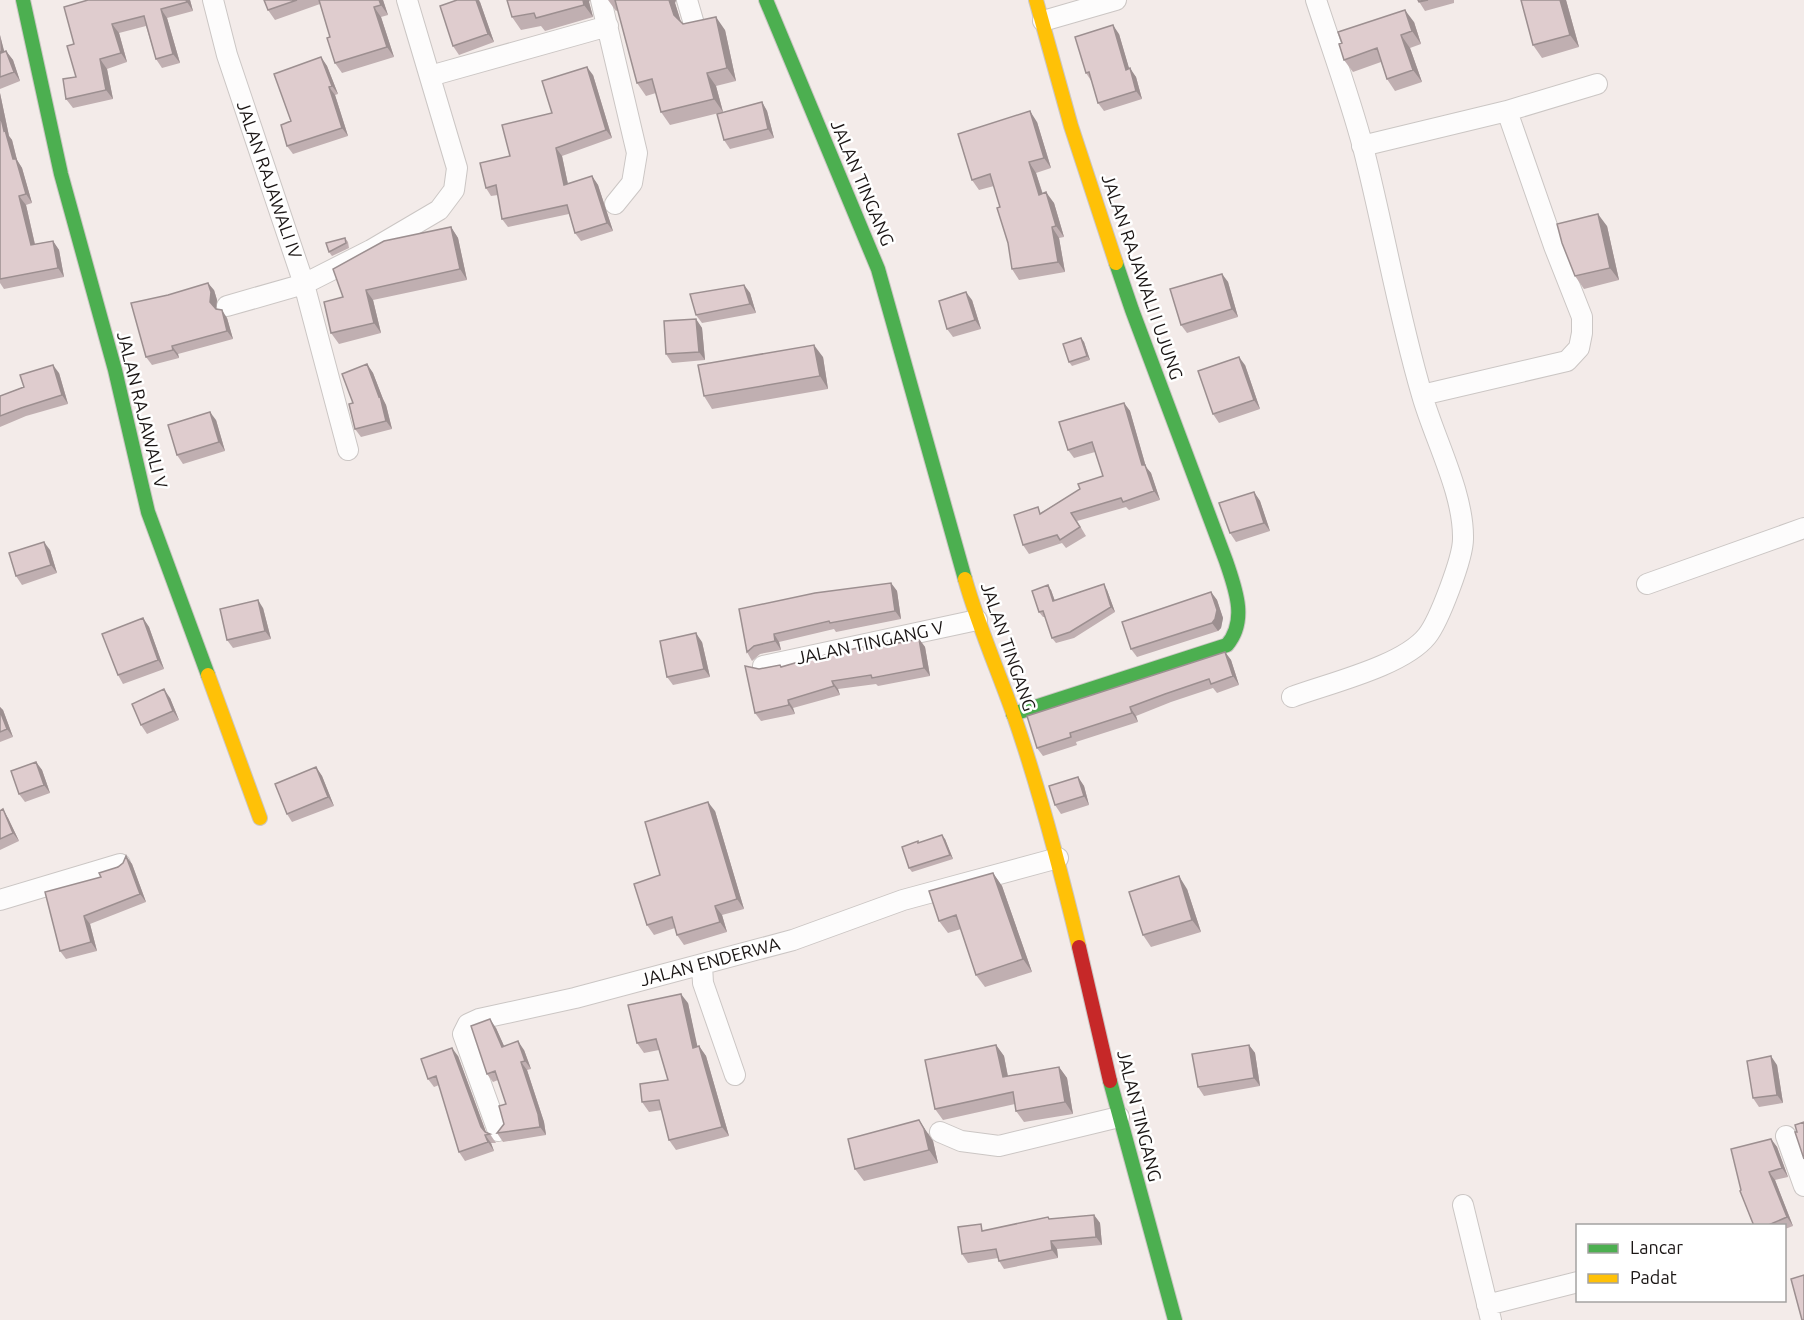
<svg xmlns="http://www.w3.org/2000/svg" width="1804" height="1320" font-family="Ubuntu,sans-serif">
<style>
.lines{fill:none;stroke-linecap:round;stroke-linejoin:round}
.street-casing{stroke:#cbc6c4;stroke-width:22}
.fast-casing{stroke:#cbc6c4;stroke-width:16}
.slow-casing{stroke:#cbc6c4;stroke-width:16}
.jam-casing{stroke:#cbc6c4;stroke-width:16}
.street{stroke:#fdfcfc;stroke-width:20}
.fast{stroke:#4caf50;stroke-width:14}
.slow{stroke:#ffc107;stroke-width:14}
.jam{stroke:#c62828;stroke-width:14}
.wall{fill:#c0afb1}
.shaded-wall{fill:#9c8f90}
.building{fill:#dfccce;stroke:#9c8f90;stroke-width:1.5}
.labels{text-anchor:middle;stroke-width:5;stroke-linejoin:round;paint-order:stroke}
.street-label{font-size:18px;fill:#1b1615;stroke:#fff}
</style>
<rect width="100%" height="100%" fill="#f3ebe9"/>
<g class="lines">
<defs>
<path id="street" d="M213 0 227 55 304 284 227 306
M601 0 637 153 632 183 615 204
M687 0 694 24
M1043 21 1116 0
M430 76 608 26
M1507 111 1597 84
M1362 146 1507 111 1554 246 1582 317V333L1579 348 1567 361 1422 395
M348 450 304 284 371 250 439 210 454 190 457 168 407 0
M1647 584 1804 528
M763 666 977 620
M1292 697C1330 683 1403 666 1427 636 1439 621 1463 558 1463 539 1464 493 1434 438 1422 395 1398 314 1384 229 1363 147 1350 98 1332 49 1316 0
M0 900 120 864
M702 965 703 983 735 1075
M498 1131 463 1034 468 1024 479 1019 575 998 793 940 903 900 1058 858
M940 1132 961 1141 999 1146 1119 1117
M1786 1136 1804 1186
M1463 1205 1491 1320
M1487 1305 1578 1282"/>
<path id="fast" d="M23 0 61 174 115 370 148 512 208 675
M766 0 878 269 965 579
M1013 714 1227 645C1248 620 1235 588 1226 561L1132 310 1116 263
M1110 1081 1175 1320"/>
<path id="slow" d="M1036 0 1071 126 1116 263
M965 579C978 625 997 668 1013 713 1040 790 1060 868 1079 947
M208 675 260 818"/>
<path id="jam" d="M1079 947 1110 1081"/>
</defs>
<!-- street casing -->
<use href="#street" class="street-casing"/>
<!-- fast casing -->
<use href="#fast" class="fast-casing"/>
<!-- slow casing -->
<use href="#slow" class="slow-casing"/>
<!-- jam casing -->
<use href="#jam" class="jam-casing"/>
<!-- street -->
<use href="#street" class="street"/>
<!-- fast -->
<use href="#fast" class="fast"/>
<!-- slow -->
<use href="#slow" class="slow"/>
<!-- jam -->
<use href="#jam" class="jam"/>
</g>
<!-- wall -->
<path class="wall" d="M88 0H190L193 11 167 18 180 63 162 68 156 59 146 26 119 33 127 62 107 69 113 99 73 108 66 99 76 77 74 44Z
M264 0H383L388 15 381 17 394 57 342 73 335 63 330 37 320 4 275 20 268 10Z
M608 0H676L675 3 681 23 683 24 725 30 736 81 716 86 723 112 670 125 661 112 656 93 646 96 637 83 618 10 616 11Z
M1418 0H1454V3L1425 11Z
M1521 0H1566L1579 47 1542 58 1533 45Z
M480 2 494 42 459 55 453 46Z
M589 2 593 17 545 31 541 26 521 30 512 17Z
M1414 22 1421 44 1410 48 1422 82 1395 91 1387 79 1381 62 1353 72 1344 60Z
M1119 34 1129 69 1136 77 1142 99 1104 111 1098 103 1092 82 1086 73Z
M0 35 4 52 6 51 13 60 20 81 0 89Z
M321 57 327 66 338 94 335 95 348 136 293 154 287 146 291 121Z
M593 75 612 138 562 156 568 184 592 176 598 185 613 231 581 241 575 233 569 214 508 227 502 219 498 195 491 196 486 188 552 113Z
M0 93 9 136 12 140 17 160 22 168 32 203 26 205 35 244 53 241 59 250 64 277 4 289 0 283Z
M762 102 767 111 774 138 730 149 724 140Z
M1037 122 1051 168 1036 173 1043 194 1054 203 1064 237 1059 238 1065 272 1019 280 1012 269 1008 243 1000 207 994 186 979 190 972 180Z
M1607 226 1619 280 1584 289 1575 276Z
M451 227 458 238 467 280 373 300 381 333 339 344 331 333 343 297Z
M345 238 348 242 349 248 332 256 329 252Z
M1222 274 1228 282 1238 317 1187 333 1181 325Z
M744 285 750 293 756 313 702 323 696 315Z
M214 290 217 300 216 308 227 318 233 339 178 354 179 358 152 365 146 357Z
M972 300 981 329 953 337 947 329Z
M696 319 702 328 705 360 672 363 666 354Z
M1081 338 1084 342 1090 360 1072 366 1069 362Z
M823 357 828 389 712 409 704 396Z
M367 364 373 373 383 399 386 405 392 429 361 437 355 429 353 403Z
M1245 365 1260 409 1219 423 1213 414Z
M59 373 68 404 26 416 0 427V396Z
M1124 403 1130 411 1146 467 1151 473 1160 500 1129 510 1126 507 1077 521 1086 536 1066 548 1062 543 1029 554 1023 545 1042 512 1103 476 1095 452 1074 458 1068 450Z
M216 420 225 451 183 464 177 455Z
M1254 492 1260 501 1270 531 1236 542 1230 533Z
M50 550 57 573 22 585 16 576Z
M891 583 897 591 901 619 836 632 834 629 779 642 781 650 760 654 752 661 747 652 739 609Z
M1051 590 1055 601 1107 590 1115 612 1074 638 1056 643 1052 638 1045 617H1043L1039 612Z
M1211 592 1217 600 1223 618 1221 628 1218 631 1137 657 1131 649Z
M263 608 271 639 233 648 227 640Z
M143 618 149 627 164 669 123 684 118 675Z
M919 639 925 647 930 676 878 686 876 684 838 689 840 695 793 708 795 714 761 721 755 713 759 669 780 665 781 667Z
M702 642 710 677 673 685 667 677Z
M1225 652 1231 660 1239 685 1217 693 1213 688 1171 702 1136 716 1138 722 1076 742 1077 745 1043 756 1037 748Z
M170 698 179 720 147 734 141 725Z
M0 707 3 710 13 737 0 742Z
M36 762 42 770 50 793 25 802 19 794Z
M316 767 322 776 334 806 292 822 287 814Z
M1078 777 1084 786 1089 805 1061 814 1055 805Z
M0 811 8 818 19 841 0 850Z
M715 811 744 909 722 915 727 932 684 945 677 935 675 928 654 935 647 925 660 875Z
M945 839 953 859 912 872 909 868 918 841 919 843Z
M126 856 132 864 146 902 90 924 97 951 66 959 60 951 101 877 123 863Z
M993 873 1002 886 1032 972 985 987 976 975 961 929 948 933 939 921Z
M1187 889 1201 932 1151 947 1143 935Z
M688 1003 697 1047 699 1046 706 1056 729 1136 676 1150 669 1140 662 1110 649 1112 642 1102 668 1080 659 1050 644 1053 637 1043Z
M496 1028 504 1046 524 1050 531 1069 527 1070 544 1122 546 1135 503 1142 497 1133 504 1124 506 1104 498 1080 493 1082 487 1074Z
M996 1045 1004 1056 1008 1076 1059 1067 1067 1078 1073 1114 1024 1122 1016 1111 1015 1104 943 1120 935 1109Z
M1249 1045 1255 1053 1260 1086 1204 1096 1198 1087Z
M458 1056 486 1132 490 1134 496 1143H491L494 1151 465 1161 459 1152 439 1085 434 1087 428 1079Z
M1777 1065 1783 1103 1759 1107 1753 1098Z
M928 1133 933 1141 938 1163 864 1181 855 1169Z
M1771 1139 1777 1147 1788 1177 1775 1180 1793 1226 1785 1229V1226H1754L1741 1190Z
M1094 1215 1100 1223 1102 1245 1057 1249 1058 1258 1004 1269 999 1261 998 1258 968 1263 962 1254 985 1230 1050 1219Z"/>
<!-- shaded-wall -->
<path class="shaded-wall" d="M186 0H190L193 11 187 2Z
M379 0H383L388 15 381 5Z
M476 0H479L480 2 494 42 488 34Z
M583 0H590L589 2 593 17 584 5Z
M669 0H676L675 3 683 28 674 15Z
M1560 0H1566L1579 47 1570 35Z
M374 7 381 17 394 57 387 47Z
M161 9 167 18 180 63 173 54Z
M1405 10 1414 22 1421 44 1412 31Z
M716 17 725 30 736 81 727 68Z
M112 24 119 33 127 62 121 53Z
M1113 25 1119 34 1132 78 1126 70Z
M0 35 7 62 1 53Z
M1401 35 1410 48 1422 82 1413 70Z
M6 51 13 60 20 81 14 72Z
M321 57 327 66 338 94 332 86Z
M100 59 107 69 113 99 106 90Z
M587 67 593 75 612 138 606 130Z
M1130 68 1136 77 1142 99 1136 91Z
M707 73 716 86 723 112 714 99Z
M329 87 335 95 348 136 342 128Z
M0 93 9 136 12 140 17 160 22 168 32 203 26 194 13 159 4 131 0 114Z
M762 102 767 111 774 138 768 129Z
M1030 111 1037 122 1051 168 1044 158Z
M556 148 562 156 570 194 564 185Z
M1029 162 1036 173 1046 205 1039 195Z
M592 176 598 185 613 231 607 223Z
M1046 192 1054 203 1064 237 1056 226Z
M19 196 26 205 37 254 31 245Z
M1598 214 1607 226 1619 280 1610 268Z
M451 227 458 238 467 280 460 269Z
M1052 227 1059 238 1065 272 1058 262Z
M53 241 59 250 64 277 58 268Z
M1222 274 1228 282 1238 317 1232 309Z
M208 283 214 290 217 300 216 310 210 302Z
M744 285 750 293 756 313 750 304Z
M366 290 373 300 381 333 374 323Z
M966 292 972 300 981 329 975 320Z
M222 310 227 318 233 339 227 331Z
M696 319 702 328 705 360 699 352Z
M1081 338 1084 342 1090 360 1087 356Z
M814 345 823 357 828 389 820 376Z
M172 346 178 354 179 358 173 350Z
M1239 357 1245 365 1260 409 1254 400Z
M367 364 373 373 383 399 386 405 392 429 386 421Z
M53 365 59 373 68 404 62 395Z
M1124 403 1130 411 1146 467 1151 473 1160 500 1154 491 1142 465Z
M210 412 216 420 225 451 219 442Z
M1254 492 1260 501 1270 531 1264 523Z
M44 542 50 550 57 573 51 565Z
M891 583 897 591 901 619 895 611Z
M1104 584 1107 590 1115 612 1111 607Z
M1048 585 1051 590 1057 607 1053 601Z
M1211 592 1217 600 1223 618 1221 628 1218 631 1212 623Z
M258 600 263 608 271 639 265 631Z
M143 618 149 627 164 669 158 660Z
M696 633 702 642 710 677 704 669Z
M774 634 779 642 781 650 775 641Z
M919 639 925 647 930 676 924 668Z
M1225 652 1231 660 1239 685 1233 676Z
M832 681 838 689 840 695 834 686Z
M164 689 170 698 179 720 173 711Z
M788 700 793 708 795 714 789 705Z
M0 707 3 710 13 737 7 729 0 711Z
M1130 707 1136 716 1138 722 1132 713Z
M36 762 42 770 50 793 44 785Z
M316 767 322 776 334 806 328 797Z
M1078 777 1084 786 1089 805 1084 796Z
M708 802 715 811 744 909 737 899Z
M3 809 8 818 19 841 13 833Z
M942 835 945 839 953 859 950 855Z
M126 856 132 864 146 902 140 894Z
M993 873 1002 886 1032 972 1023 959Z
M1179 876 1187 889 1201 932 1192 920Z
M715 906 722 915 727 932 720 922Z
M84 916 90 924 97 951 91 942Z
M681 994 688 1003 700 1058 693 1048Z
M490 1019 496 1028 508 1055 502 1047Z
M518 1041 524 1050 531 1069 525 1061Z
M996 1045 1004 1056 1010 1088 1003 1077Z
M1249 1045 1255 1053 1260 1086 1254 1078Z
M699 1046 706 1056 729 1136 722 1127Z
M452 1048 458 1056 487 1135 481 1127Z
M1771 1056 1777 1065 1783 1103 1777 1095Z
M521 1062 527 1070 544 1122 546 1135 540 1127Z
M1059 1067 1067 1078 1073 1114 1065 1102Z
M919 1120 933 1141 938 1163 929 1150Z
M485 1135 491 1143 494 1151 488 1142Z
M1771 1139 1777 1147 1788 1177 1782 1168Z
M1769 1172 1775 1180 1793 1226 1787 1217Z
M1094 1215 1100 1223 1102 1245 1096 1237Z
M1051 1241 1057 1249 1058 1258 1052 1250Z"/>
<!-- building -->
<path class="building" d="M88 0H186L187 2 161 9 173 54 156 59 144 16 112 24 121 53 100 59 106 90 66 99 63 79 76 77 67 46 74 44 64 7Z
M264 0H297L268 10Z
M319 0H379L381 5 374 7 387 47 335 63 327 38 330 37Z
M457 0H476L488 34 453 46 440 6Z
M507 0H583L584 5 536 18 534 13 512 17Z
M615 0H669L674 15 683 24 716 17 727 68 707 73 714 99 661 112 652 79 637 83Z
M1418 0H1428L1419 2Z
M1521 0H1560L1570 35 1533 45Z
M1405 10 1412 31 1401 35 1413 70 1387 79 1377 48 1344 60 1339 44 1342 43 1338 32Z
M1113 25 1126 70 1130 68 1136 91 1098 103 1089 72 1086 73 1075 37Z
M0 51 1 53 6 51 14 72 0 77Z
M321 57 332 86 329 87 342 128 287 146 281 125 291 121 274 74Z
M587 67 606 130 556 148 564 185 592 176 607 223 575 233 567 205 502 219 496 185 486 188 480 163 510 156 502 125 552 113 542 81Z
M762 102 768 129 724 140 717 114Z
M1030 111 1044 158 1029 162 1039 195 1046 192 1056 226 1052 227 1058 262 1012 269 1008 243 997 208 1000 207 990 174 972 180 958 134Z
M0 114 4 131 5 130 13 159H16L26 194 19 196 31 245 53 241 58 268 0 279Z
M1598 214 1610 268 1575 276 1562 243 1557 224Z
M451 227 460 269 366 290 374 323 331 333 324 302 343 297 333 269 384 241Z
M345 238 346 243 329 252 326 243Z
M1222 274 1232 309 1181 325 1170 289Z
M208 283 211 292 210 302 216 309 222 310 227 331 172 346 173 350 146 357 131 303 168 295Z
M744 285 750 304 696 315 690 294Z
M966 292 975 320 947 329 939 301Z
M696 319 699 352 666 354 664 321Z
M1081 338 1087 356 1069 362 1063 344Z
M814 345 820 376 704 396 698 365Z
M1239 357 1254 400 1213 414 1198 371Z
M367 364 379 397 380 396 386 421 355 429 349 404 353 403 342 374Z
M53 365 62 395 21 408 0 416V396L24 387 20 375Z
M1124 403 1142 465H1145L1154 491 1123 502 1121 498 1071 513 1080 527 1060 540 1057 535 1023 545 1014 515 1038 507 1040 514 1080 489 1078 484 1103 476 1092 442 1068 450 1059 422Z
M210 412 219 442 177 455 168 425Z
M1254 492 1264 523 1230 533 1219 503Z
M44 542 51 565 16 576 9 553Z
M891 583 895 611 830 623 829 621 774 634 775 641 754 646 747 652 739 609 815 593Z
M1104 584 1111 607 1070 632 1052 638 1043 611 1039 612 1032 591 1048 585 1053 601Z
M1211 592 1217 610 1215 619 1212 623 1131 649 1122 622Z
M258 600 265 631 227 640 220 609Z
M143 618 158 660 118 675 102 634Z
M696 633 704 669 667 677 660 641Z
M899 639V643L919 639 924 668 872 678 871 675 832 681 834 686 788 700 789 705 755 713 745 666 759 669 780 665 781 667 812 658Z
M1225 652 1233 676 1211 684 1209 679 1165 694 1130 707 1132 713 1070 733 1071 737 1037 748 1027 716Z
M164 689 173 711 141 725 132 704Z
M0 711 7 729 0 732Z
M36 762 44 785 19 794 11 771Z
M316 767 328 797 287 814 275 784Z
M1078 777 1084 796 1055 805 1049 786Z
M708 802 737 899 715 906 720 922 677 935 672 917 647 925 634 884 660 875 645 822Z
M3 809 13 833 0 839V811Z
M942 835 950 855 909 868 902 847 918 841V843Z
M126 856 140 894 84 916 91 942 60 951 45 892 101 877 99 873 118 867 123 863Z
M993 873 1023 959 976 975 956 915 939 921 929 891Z
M1179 876 1192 920 1143 935 1129 892Z
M681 994 693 1048 699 1046 722 1127 669 1140 659 1100 642 1102 640 1084 668 1080 656 1039 637 1043 628 1005Z
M490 1019 502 1047 518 1041 525 1061 521 1062 538 1114 540 1127 497 1133 504 1124 499 1106 506 1104 495 1071 487 1074 471 1026Z
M996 1045 1003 1077 1059 1067 1065 1102 1016 1111 1013 1092 935 1109 925 1060Z
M1249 1045 1254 1078 1198 1087 1192 1054Z
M452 1048 481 1127 485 1132 490 1134 485 1135 488 1142 459 1152 436 1076 428 1079 421 1059Z
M1771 1056 1777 1095 1753 1098 1747 1061Z
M919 1120 924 1129 929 1150 855 1169 848 1139Z
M1804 1122V1159L1795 1132H1797L1795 1125Z
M1771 1139 1782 1168 1769 1172 1787 1217 1766 1226H1754L1740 1191 1741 1190 1731 1149Z
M1094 1215 1096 1237 1051 1241 1052 1250 999 1261 996 1249 962 1254 958 1227 981 1224 982 1231 1048 1217 1049 1219Z
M1804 1275V1320H1802L1791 1279Z"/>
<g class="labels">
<!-- street labels -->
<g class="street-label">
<text transform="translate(269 180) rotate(71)" y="6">JALAN RAJAWALI IV</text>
<text transform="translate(862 183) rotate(67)" y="6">JALAN TINGANG</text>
<text transform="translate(1142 277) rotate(71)" y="6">JALAN RAJAWALI I UJUNG</text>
<text transform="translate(142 410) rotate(76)" y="6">JALAN RAJAWALI V</text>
<text transform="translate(870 643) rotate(-12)" y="6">JALAN TINGANG V</text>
<text transform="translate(1008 647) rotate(71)" y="6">JALAN TINGANG</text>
<text transform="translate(710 962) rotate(-15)" y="6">JALAN ENDERWA</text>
<text transform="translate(1139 1116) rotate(76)" y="6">JALAN TINGANG</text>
</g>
</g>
<!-- legend -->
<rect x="1576" y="1224" width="210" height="78" fill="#ffffff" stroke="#a4a2a1" stroke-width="1.5"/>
<rect x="1588" y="1244" width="30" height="9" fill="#4caf50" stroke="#a4a2a1" stroke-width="1.5"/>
<text x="1630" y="1254" font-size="18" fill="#1b1615">Lancar</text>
<rect x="1588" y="1274" width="30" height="9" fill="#ffc107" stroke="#a4a2a1" stroke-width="1.5"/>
<text x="1630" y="1284" font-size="18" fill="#1b1615">Padat</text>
</svg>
